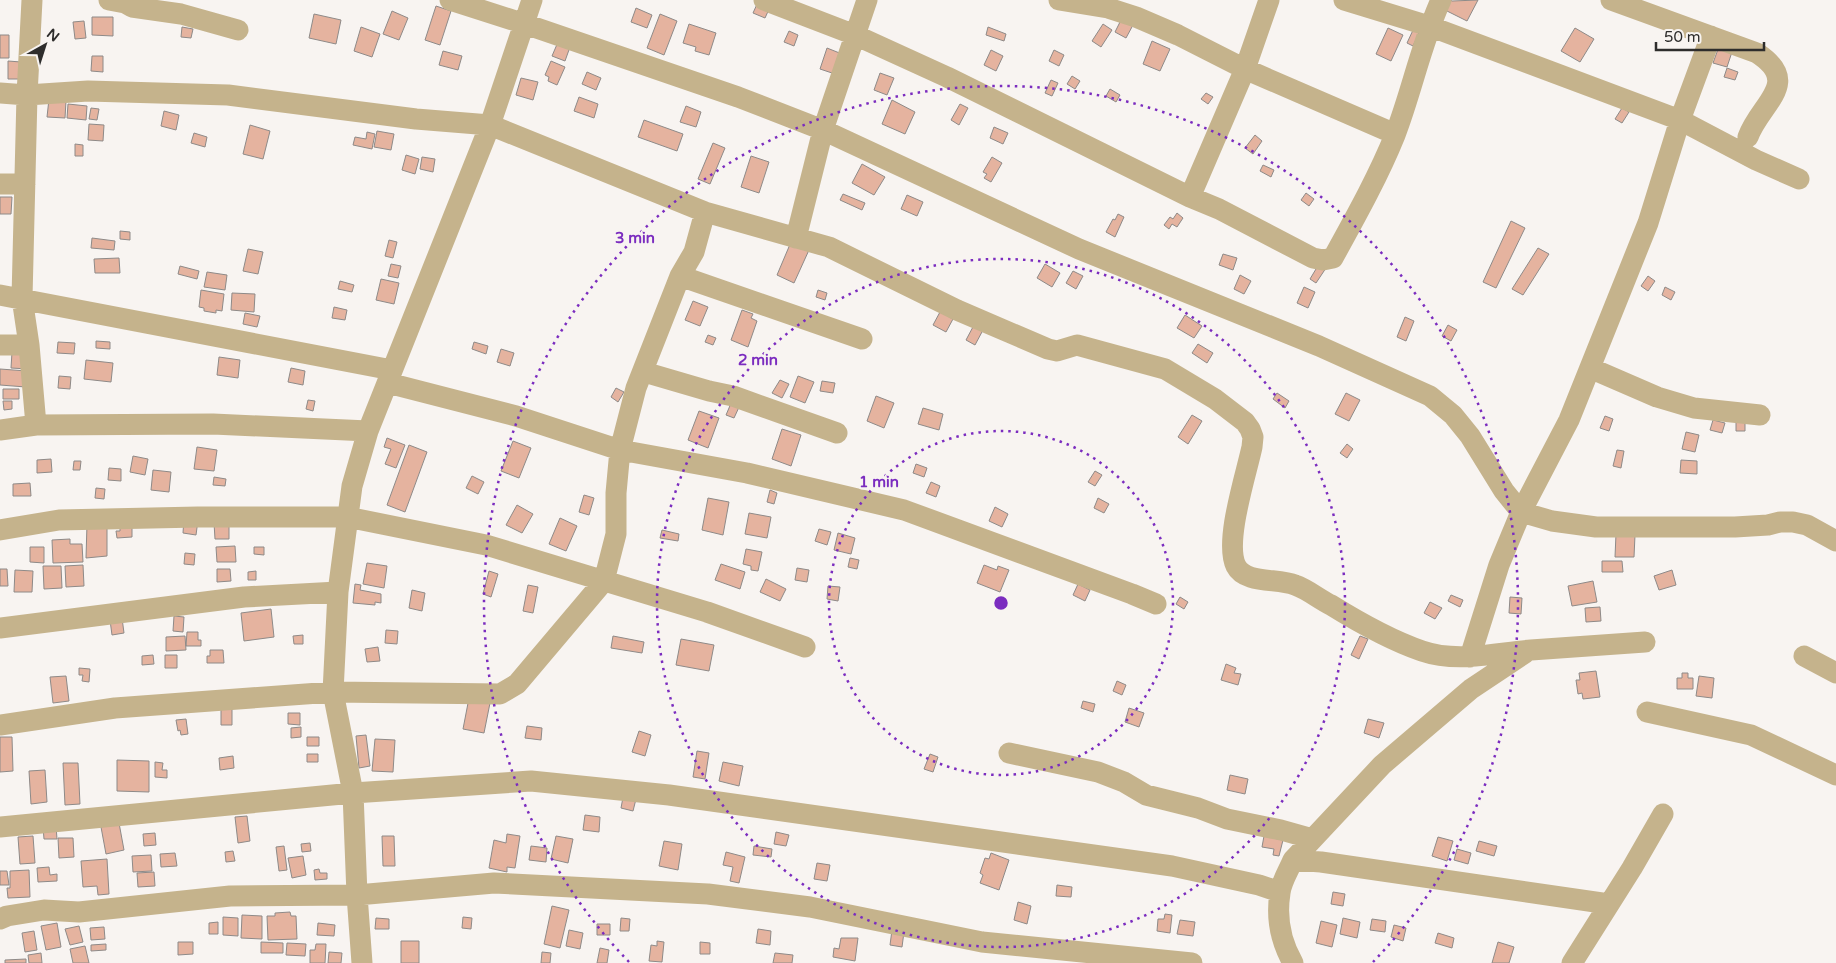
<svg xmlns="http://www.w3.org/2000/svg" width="1836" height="963" font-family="'Varela Round',sans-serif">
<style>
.building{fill:#e5b39f;stroke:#8e8a88}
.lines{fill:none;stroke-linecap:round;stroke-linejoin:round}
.minor{stroke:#c5b38c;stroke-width:21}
.ring{fill:none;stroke:#7b2cbf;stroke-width:2.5;stroke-dasharray:2.5 5}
.centre{fill:#7b2cbf;stroke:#f8f4f1;stroke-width:2.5}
.ring-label{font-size:15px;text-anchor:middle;font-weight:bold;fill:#7b2cbf;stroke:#f8f4f1;stroke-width:4.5;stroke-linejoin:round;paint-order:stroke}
</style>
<rect width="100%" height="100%" fill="#f8f4f1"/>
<!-- building -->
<path class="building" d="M1450 0 1452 1 1478 0 1467 21 1443 9Z
M758 2 770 7 765 18 753 13Z
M436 6 451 11 440 45 425 40Z
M636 8 652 15 647 28 631 22Z
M392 11 408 18 399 40 383 34Z
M314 14 341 20 336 44 309 38Z
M660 14 677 21 664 55 647 48Z
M92 17H113V36L92 35Z
M1122 18 1133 25 1126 38 1115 32Z
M84 21 86 38 75 39 73 22Z
M689 24 716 33 709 55 695 51 696 47 683 43Z
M1103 24 1112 30 1101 47 1092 41Z
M182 27 193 29 191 38 181 37Z
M361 27 380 34 372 57 354 51Z
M988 27 1006 34 1004 41 986 35Z
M1388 28 1403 35 1391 61 1376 54Z
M1414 28 1420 31 1413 46 1407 43Z
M1575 28 1594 39 1580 62 1561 51Z
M789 31 798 35 794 46 784 42Z
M0 35H9V58H0Z
M1152 41 1170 49 1160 71 1143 64Z
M1721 41 1734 46 1727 67 1713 63Z
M558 42 570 47 565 61 552 56Z
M827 48 842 54 835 74 820 69Z
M991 50 1003 56 996 71 984 65Z
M1054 50 1064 55 1059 66 1049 61Z
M443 51 462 56 458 70 439 65Z
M92 56H103V72L91 71Z
M8 61 21 62V79H8Z
M551 61 565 67 557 85 548 81 549 77 545 75Z
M1727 68 1738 72 1735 80 1724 77Z
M587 72 601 78 596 90 582 84Z
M880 73 894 78 887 95 874 90Z
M1072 76 1080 81 1075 89 1067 84Z
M521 78 538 82 533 100 516 95Z
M1051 80 1058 83 1052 96 1045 93Z
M1110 89 1120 95 1116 102 1106 96Z
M1206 93 1213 97 1208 104 1201 99Z
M579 97 598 104 594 118 574 111Z
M49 99 66 101 65 118 47 117Z
M892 100 915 112 905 134 882 124Z
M68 104 87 106 86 120 67 118Z
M960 104 968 108 959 125 951 120Z
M686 106 701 112 696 127 680 122Z
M91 108 99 109 97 120 89 119Z
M1622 108 1629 112 1622 123 1615 119Z
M164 111 179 115 176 130 161 126Z
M644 120 683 134 677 151 638 137Z
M89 124 104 125 103 141 88 140Z
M250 125 270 131 263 159 243 154Z
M994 127 1008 133 1003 144 990 138Z
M377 131 394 134 391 150 374 147Z
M367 132 375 134 372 149 353 145 355 137 366 139Z
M194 133 207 137 205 147 191 143Z
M1255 135 1262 141 1253 154 1245 148Z
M713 143 725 148 710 184 698 179Z
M75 144 83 145V156H75Z
M406 155 419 159 415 174 402 170Z
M751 156 769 162 759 193 741 187Z
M422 157 435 159 433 172 420 169Z
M992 157 1002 163 991 182 984 178 987 174 983 172Z
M862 164 885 177 874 195 852 183Z
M1263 165 1274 170 1271 177 1260 171Z
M1306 193 1314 199 1309 206 1301 200Z
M843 194 865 203 862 210 840 200Z
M907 195 923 202 917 216 901 209Z
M0 197H12L11 214H0Z
M1177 213 1183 218 1177 227 1172 224 1169 229 1164 225 1170 217 1173 219Z
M1118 214 1124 217 1115 237 1106 232 1113 219 1115 220Z
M1511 221 1525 228 1496 288 1483 282Z
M120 231 130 232V240L120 239Z
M92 238 115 241 114 250 91 248Z
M389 240 397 242 393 258 385 256Z
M791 242 809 250 794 283 777 275Z
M1538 248 1549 254 1523 295 1512 289Z
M248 249 263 252 258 274 243 271Z
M1223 254 1237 258 1233 270 1219 265Z
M119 258 120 273H95L94 259Z
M391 264 401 266 398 278 388 276Z
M1045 264 1060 273 1052 287 1037 278Z
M1319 264 1326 268 1316 283 1310 279Z
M180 266 199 271 197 279 178 274Z
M1073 271 1083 276 1076 289 1066 283Z
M207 272 227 275 225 290 204 287Z
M1240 275 1251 281 1244 294 1234 289Z
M1648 276 1655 281 1648 291 1641 286Z
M381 279 399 283 394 304 376 300Z
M340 281 354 285 352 292 338 289Z
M1304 287 1315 292 1308 308 1297 303Z
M1665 287 1675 292 1671 300 1662 295Z
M201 290 224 294 222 311 216 310V313L204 311V308L199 307Z
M818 290 827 293 825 300 816 297Z
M232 293 255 294 254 312 231 310Z
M693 301 708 307 700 326 685 320Z
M334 307 347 310 345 320 332 318Z
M742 310 753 314 751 318 757 321 748 347 731 340Z
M940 312 953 319 946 332 933 325Z
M245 313 260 316 257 327 243 324Z
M1185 315 1202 326 1194 338 1177 328Z
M1405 317 1414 321 1406 341 1397 337Z
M974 325 983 330 975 345 966 340Z
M1448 325 1457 330 1451 341 1442 336Z
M708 335 716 338 713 345 705 342Z
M96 341 110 342V349L96 348Z
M58 342 75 343 74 354 57 353Z
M474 342 488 346 486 354 472 349Z
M1198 344 1213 353 1207 363 1192 353Z
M501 349 514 353 510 366 497 362Z
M12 352 29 353 28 369 11 368Z
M219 357 240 360 238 378 217 375Z
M86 360 113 363 111 382 84 379Z
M291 368 305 371 303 385 288 382Z
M0 369 27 371 26 387 0 385Z
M59 376 71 377 70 389 58 388Z
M798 376 814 382 805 403 790 397Z
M780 380 789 384 782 398 772 393Z
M822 381 835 383 833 393 820 391Z
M616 388 624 392 618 402 611 397Z
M3 389H19V399H3Z
M1277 393 1289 401 1285 408 1273 399Z
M1346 393 1360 400 1349 421 1335 414Z
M876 396 894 403 884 428 867 421Z
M308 400 315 401 313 411 306 409Z
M3 401H12V409L4 410Z
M732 401 740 405 734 418 726 415Z
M923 408 943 414 939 430 918 424Z
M699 411 719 418 708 448 688 440Z
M1192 415 1202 421 1188 444 1178 437Z
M1605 416 1613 419 1609 431 1600 428Z
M1736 417H1745V431H1736Z
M1713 420 1725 423 1722 433 1710 430Z
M782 429 801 435 791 466 772 459Z
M1686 432 1699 435 1695 452 1682 449Z
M387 438 405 445 396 468 385 464 391 449 384 447Z
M513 441 531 448 519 478 501 471Z
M1347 444 1353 449 1347 458 1340 453Z
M409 445 427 452 405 512 387 505Z
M197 447 217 450 214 471 194 469Z
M1617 450 1624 451 1621 468 1613 466Z
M133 456 148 459 145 475 130 472Z
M51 459 52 472 37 473V460Z
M1681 460 1697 461V474L1680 473Z
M74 461H81L80 470H73Z
M916 464 927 468 924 477 913 473Z
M109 468 121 469V481L108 480Z
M153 470 171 472 169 492 151 490Z
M1095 471 1102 475 1095 486 1088 482Z
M472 476 484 482 478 494 466 488Z
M214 477 226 479 225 486 213 485Z
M931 482 940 486 936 497 926 493Z
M30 483 31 496H13V484Z
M96 488 105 489 104 499 95 498Z
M770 490 777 493 774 504 767 502Z
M584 495 594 498 589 515 579 512Z
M708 498 729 502 723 535 702 530Z
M1098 498 1109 504 1104 513 1094 508Z
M517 505 533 514 522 533 506 525Z
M995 507 1008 514 1002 527 989 521Z
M749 513 771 517 767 538 745 534Z
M184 518 198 520 196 535 183 533Z
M560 518 577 526 566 551 549 544Z
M229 522V539H215L214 523Z
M87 524H107V556L86 558Z
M132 524V537L117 538 116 531H120V525Z
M819 529 831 532 827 545 815 541Z
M662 530 679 534 678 541 660 538Z
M838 533 855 538 851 554 834 550Z
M1616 534 1635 535 1634 557H1615Z
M70 539V544H82L83 562 53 563 52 540Z
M235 546 236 562H217L216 547Z
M30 547H44V563L30 562Z
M254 547H264V555L254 554Z
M746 549 762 552 758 571 751 570V566L743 564Z
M185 553 195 554 194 565 184 564Z
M850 558 859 560 857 569 848 567Z
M1602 561H1622L1623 572H1602Z
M367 563 387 566 384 588 363 584Z
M721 564 745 572 740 589 715 580Z
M83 565 84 586 66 587 65 566Z
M984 565 997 570 998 566 1009 570 1000 592 977 583Z
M43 566H61L62 588 44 589Z
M797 568 809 570 807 582 795 580Z
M0 569H7L8 586H0Z
M217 569H230L231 581 217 582Z
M15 570 33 571 32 592H14Z
M1672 570 1676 585 1659 590 1654 576Z
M256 571V580H248V572Z
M489 571 498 574 491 597 483 594Z
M766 579 786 589 780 601 760 592Z
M1593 581 1597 602 1572 606 1568 586Z
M355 584 361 585 360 590 381 594V603L375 602V605L353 603Z
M1078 584 1090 590 1085 601 1073 595Z
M528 585 538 587 533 613 523 611Z
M828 586 840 587 838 601 827 599Z
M412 590 425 593 422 611 409 608Z
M1451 595 1463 600 1460 607 1448 601Z
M1180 597 1188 602 1184 609 1176 604Z
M1510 597 1522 598 1521 614 1509 613Z
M1430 602 1442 608 1435 619 1424 613Z
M1600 607 1601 621 1586 622 1585 608Z
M271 609 274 637 244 641 241 613Z
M174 616 184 617 183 632 173 631Z
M122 618 124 633 112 635 110 620Z
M386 630 398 631 397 644 385 643Z
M187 632H198V640H201V646H186Z
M303 635V644H294L293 636Z
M185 636 186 650 166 651V637Z
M613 636 644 642 642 653 611 648Z
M1360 636 1368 639 1359 659 1351 655Z
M681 639 714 645 709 671 676 665Z
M378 647 380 661 367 662 365 649Z
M210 650H223L224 663H207V656H210Z
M153 655 154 664 142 665V656Z
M165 655H177V668H165Z
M1226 664 1236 668 1234 673 1241 674 1238 685 1221 680Z
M79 668 90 669 89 682 82 681 83 675H79Z
M1596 671 1600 697 1583 699 1582 693 1578 694 1576 680H1580L1579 673Z
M1682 673H1688V678H1693V689H1677V678H1682Z
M66 676 69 701 53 703 50 677Z
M1699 676 1714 678 1712 698 1696 696Z
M1117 681 1126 685 1122 695 1113 691Z
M469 698 490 703 484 733 463 729Z
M1083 701 1095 704 1093 712 1081 708Z
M1129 708 1144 713 1139 727 1125 722Z
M221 709H232V725H221Z
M288 713H300V725L288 724Z
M186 719 188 734 181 735 180 730 178 731 176 720Z
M1368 719 1384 723 1379 738 1364 733Z
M527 726 542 728 541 740 525 738Z
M301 727V737L291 738V728Z
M639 731 651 735 645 756 632 752Z
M366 735 370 766 359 768 356 736Z
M0 737H12L13 771 0 772Z
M307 737H319V746H307Z
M375 739 395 740 393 772 372 771Z
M697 751 709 753 705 779 693 777Z
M307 754H318V762H307Z
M930 754 938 757 933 772 924 769Z
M233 756 234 768 220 770 219 758Z
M117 760 149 761V792L117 791Z
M155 762 163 763 162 770H167V778L155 777Z
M723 762 743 766 739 786 719 781Z
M63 763H78L80 804 65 805Z
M45 770 47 802 31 804 29 771Z
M1230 775 1248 779 1245 794 1227 790Z
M624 792 637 795 633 811 621 808Z
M585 815 600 817 599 832 583 830Z
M247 816 250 841 238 843 235 817Z
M119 823 124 850 106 854 101 827Z
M56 826 57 839H44L43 827Z
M776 832 789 835 786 846 774 844Z
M155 833 156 845 144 846 143 834Z
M507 834 520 836 515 868 507 867V872L489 868 494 840 506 843Z
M33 836 35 863 20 864 18 837Z
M382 836H394L395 866H383Z
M556 836 573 839 568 863 551 859Z
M1264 836 1283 840 1279 856 1273 855 1274 849 1262 847Z
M1438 837 1453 841 1447 861 1432 856Z
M58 838H73L74 857 59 858Z
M664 841 682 844 678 870 659 866Z
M1479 841 1497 846 1494 856 1476 851Z
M310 843 311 851 302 852 301 844Z
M284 846 287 870 279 871 276 847Z
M531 846 547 848 546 862 529 860Z
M754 846 772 849 771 857 753 855Z
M1457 849 1471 853 1468 864 1454 860Z
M233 851 235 861 226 862 225 852Z
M726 852 745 857 739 883 730 881 733 867 723 865Z
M175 853 177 866 161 867 160 854Z
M991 853 1009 860 999 890 980 883 983 875 980 873 985 858 989 859Z
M151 855 152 871 133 872 132 856Z
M303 856 306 875 292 878 288 858Z
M107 859 109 894 98 895 97 886 83 887 81 861Z
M817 863 830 865 827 881 814 879Z
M49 867 50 875 57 874V881L38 882 37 868Z
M319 869 320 873H327V879L315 880 314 870Z
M29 870 30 897 8 898 7 888H10V871Z
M0 871H7L9 885H0Z
M154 872 155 886 138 887 137 873Z
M1057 885 1072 887 1071 897 1056 896Z
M1333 892 1345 894 1343 906 1331 904Z
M1018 902 1031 906 1027 924 1014 920Z
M552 906 569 910 560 948 544 944Z
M290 912 291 916H296L297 939 268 940 267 916H275V913Z
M1165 914 1172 915 1170 933 1157 931 1158 919H1164Z
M242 915 262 916V939L241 938Z
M223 917 238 918V936L223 935Z
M463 917 472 918 471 929 462 928Z
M376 918 389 919V929H375Z
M621 918 630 919 629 931H620Z
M1343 918 1360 922 1357 938 1340 934Z
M1372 919 1386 921 1385 932 1370 930Z
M1180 920 1195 922 1193 936 1177 934Z
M1321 921 1337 925 1332 947 1316 943Z
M218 922V934H209V923Z
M57 923 61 947 46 950 41 926Z
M318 923 335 925 334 936 317 935Z
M597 924H610V935H597Z
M1394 925 1406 928 1403 941 1391 937Z
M79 926 83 942 70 945 65 929Z
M104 927 105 939 91 940 90 928Z
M758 929 771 931 770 945 756 943Z
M569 930 583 933 580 949 566 946Z
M892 930 904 932 902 947 890 945Z
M34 931 37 950 25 952 22 933Z
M1438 933 1454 938 1452 948 1435 943Z
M841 938H858L855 961 833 957 834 948 839 949Z
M401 941H419V963H401Z
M657 941 664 942 662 962 649 961 651 945 657 946Z
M178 942H193V954L178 955Z
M261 942 283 943V953H261Z
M700 942 710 943V954H700Z
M1498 942 1514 947 1509 963H1492Z
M287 943 306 944 305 956 286 955Z
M106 944V950L91 951V945Z
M316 944H326L325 963H310V950H315Z
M85 946 89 963H73L70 949Z
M600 948 609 950 607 963H597Z
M329 952 342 953 341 963H328Z
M542 952 551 953 550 963H541Z
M41 953 42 963H29L28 955Z
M775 953 793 955 792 963H773Z
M26 959V963H5V960Z"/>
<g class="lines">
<!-- minor -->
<path class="minor" d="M32 0 27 95 22 298 29 345 36 425
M109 0 125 3 132 7 181 14 238 30
M450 0 525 24 738 97 823 130 1079 249 1319 346 1430 396 1453 415 1470 436 1504 491 1521 512 1552 521 1596 527H1735L1768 525 1780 522H1793L1807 525 1836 541
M764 0 855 35 947 77 1190 197 1219 209 1313 258 1323 260 1333 258C1355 218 1378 177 1395 135 1412 91 1421 44 1441 0
M1059 0 1108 8 1136 17 1178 35 1245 69 1395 134
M1344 0 1429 26 1680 120 1756 160 1799 179
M1611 0 1757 53C1803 83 1760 103 1748 137
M0 93 27 95 88 91 228 95 416 119 490 125 705 212 829 247 957 310 1048 349 1057 351 1077 345 1165 369 1215 399 1245 422 1250 429 1253 437 1252 447C1246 475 1224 542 1236 566 1245 584 1278 578 1295 585 1307 589 1319 599 1331 605 1360 623 1390 640 1422 651 1457 663 1495 653 1531 650 1569 647 1607 645 1645 642
M0 184H25
M1190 197 1245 69 1269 0
M796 238 823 130 867 0
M680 276 862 339
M0 295 392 370
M0 345H29
M1590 368 1657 397 1694 408 1760 415
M644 372 709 391 733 396 837 433
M388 383 516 416 620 450 747 473 904 510 1132 594 1156 604
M0 430 36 425 213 424 368 431
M0 530 59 520 198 517H347L486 545 707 612 805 647
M0 628 244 597 338 592
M1804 656 1836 673
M1470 657 1499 565 1521 512 1569 420 1648 223 1680 120 1711 36
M1647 712 1751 735 1836 775
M0 725 115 708 333 692 500 694 517 684 604 581 616 534V493L620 450 636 388 680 276 694 252 705 212
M1009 753 1098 772 1124 782 1146 795 1198 808 1227 819 1281 830 1313 839
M0 827 353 793 531 781 669 795 1172 866 1259 885 1280 892
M1293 860 1382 765 1471 689 1525 653
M0 919 7 916 44 910 79 912 230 896 357 895 494 883 708 894 810 907 982 942 1192 963
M362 963 357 895 353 793 333 692 338 592 352 486 368 431 490 125 532 0
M1293 963C1281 942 1276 918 1280 893 1281 882 1289 870 1293 860L1321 862 1609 904
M1572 963 1632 868 1663 814"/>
</g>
<!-- distance rings -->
<g class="ring">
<circle cx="1001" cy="603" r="172"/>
<circle cx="1001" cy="603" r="344"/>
<path d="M629 962A517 517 0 1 1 1373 962"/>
</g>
<circle cx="1001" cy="603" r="8" class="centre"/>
<g class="ring-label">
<text x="635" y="243">3 min</text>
<text x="758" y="365">2 min</text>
<text x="879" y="487">1 min</text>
</g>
<!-- north arrow -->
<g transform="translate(45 45) rotate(39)" stroke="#f8f4f1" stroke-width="4" paint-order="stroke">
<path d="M0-4L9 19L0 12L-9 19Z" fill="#2e2d2c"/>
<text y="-8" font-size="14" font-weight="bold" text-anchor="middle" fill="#2e2d2c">N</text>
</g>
<!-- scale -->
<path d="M1656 42v8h108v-8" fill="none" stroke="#2e2d2c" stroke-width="2.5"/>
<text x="1664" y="42" font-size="15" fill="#2e2d2c" stroke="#f8f4f1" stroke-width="4" paint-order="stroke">50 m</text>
</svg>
